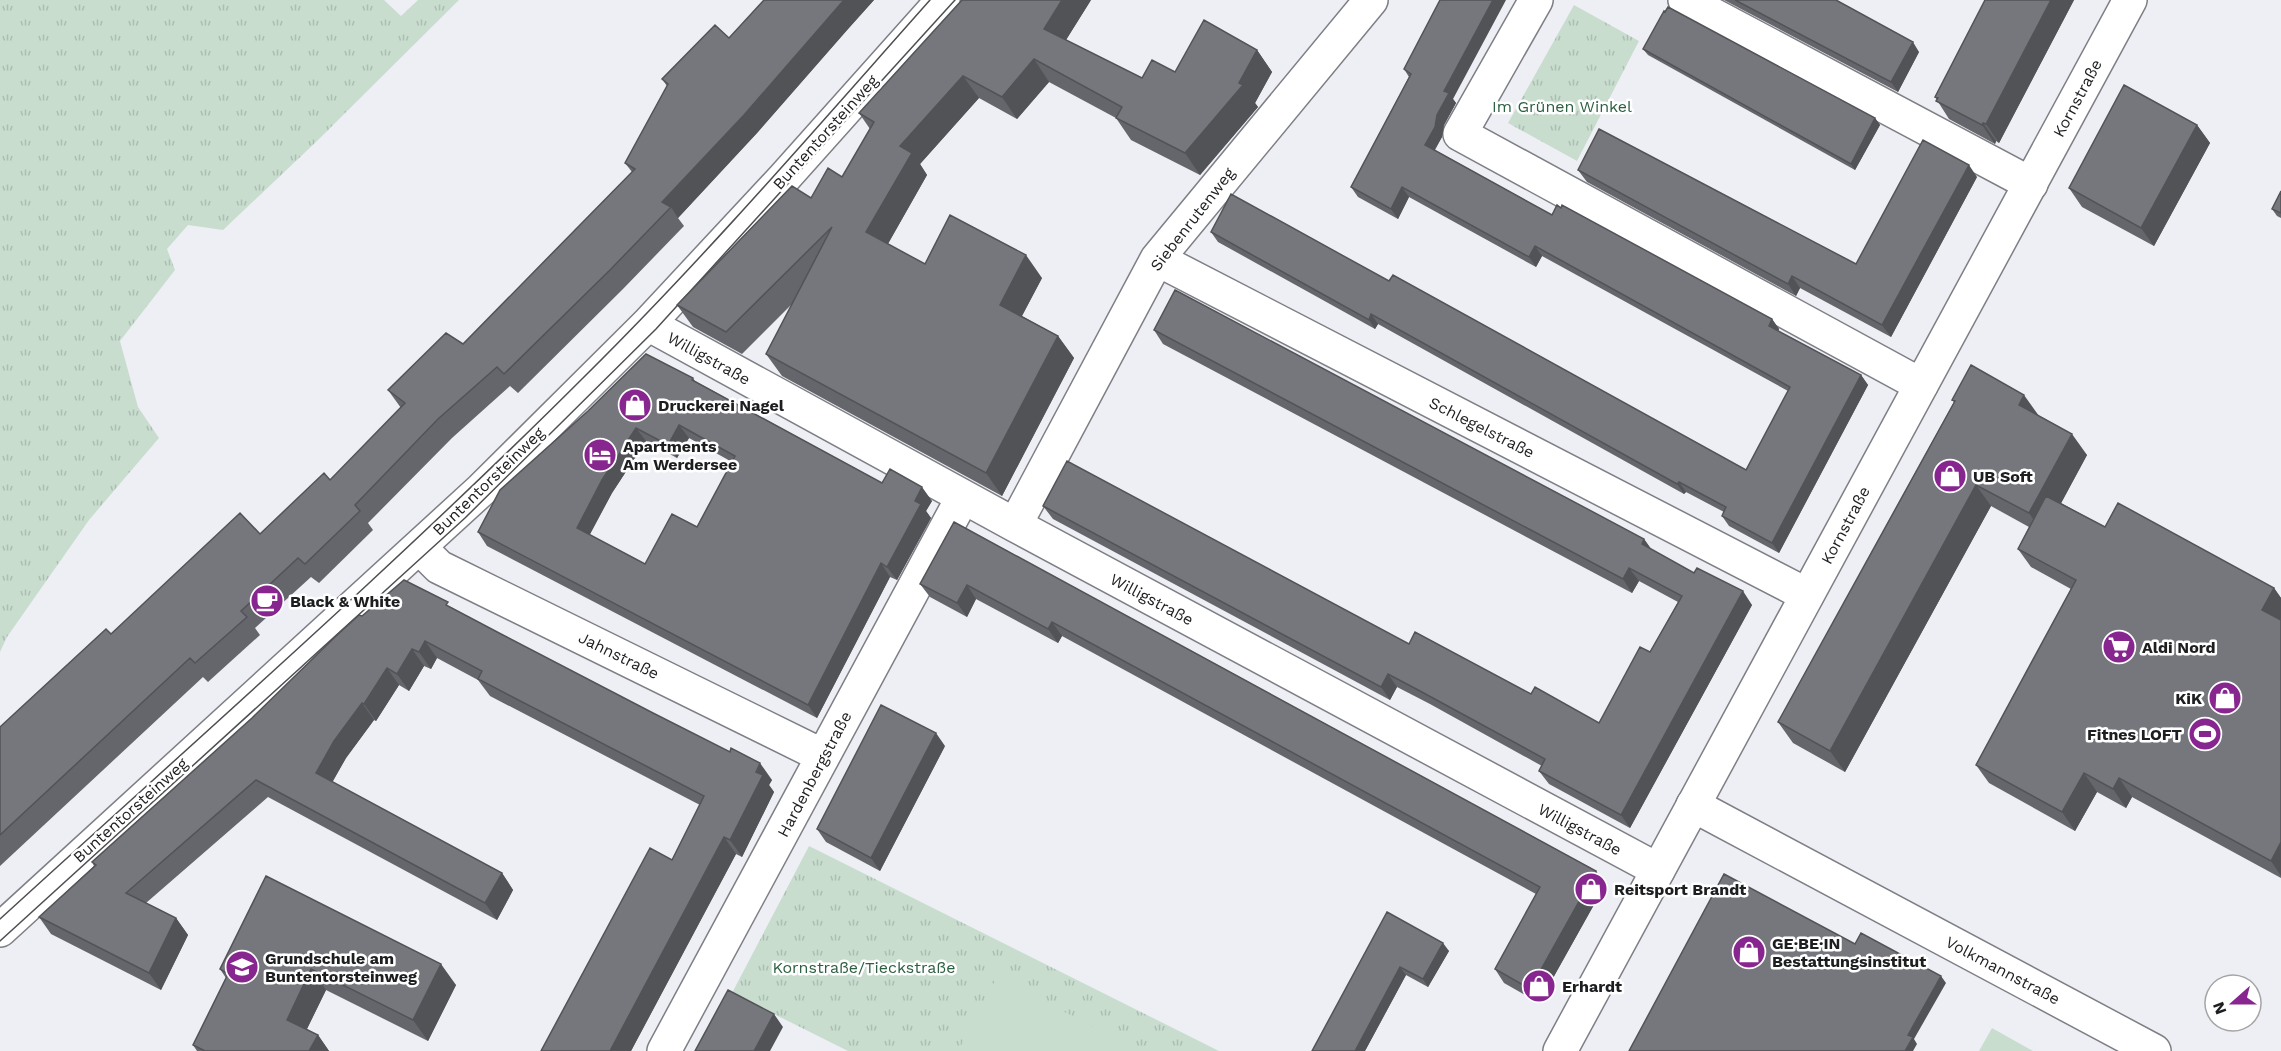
<svg xmlns="http://www.w3.org/2000/svg" width="2281" height="1051" font-family="'Work Sans',sans-serif">
<style>
.grass{fill:url(#grass-tufts)}
.garden{fill:#c9ddcf}
.lines{fill:none;stroke-linecap:round;stroke-linejoin:round}
.minor-casing{stroke:#7d7f85;stroke-width:36}
.tertiary-casing{stroke:#7d7f85;stroke-width:36}
.minor{stroke:#fff;stroke-width:33}
.tertiary{stroke:#fff;stroke-width:33}
.tram{stroke:#4d4f52;stroke-width:1.5}
.wall{fill:#65666b;fill-rule:evenodd}
.shaded-wall{fill:#525357}
.building{fill:#75777c;stroke:#525357;stroke-width:1.5;fill-rule:evenodd}
.labels{text-anchor:middle;stroke-width:5;stroke-linejoin:round;paint-order:stroke}
.street-label{font-size:16px;fill:#1d1e20;stroke:#fff}
.park-label{font-size:16px;fill:#2d5f41;stroke:#fff}
.poi-label{font-size:16px;font-weight:bold;fill:#1d1e20;stroke:#fff;text-anchor:start}
</style>
<defs>
<pattern id="grass-tufts" width="24" height="20" patternUnits="userSpaceOnUse" patternTransform="scale(1.5)"><rect width="24" height="20" fill="#c9ddcf"/><path d="M3 7l-1-3M5 7V3M7 7l1-3M15 17l-1-3M17 17v-4M19 17l1-3" fill="none" stroke="#acbdb1"/></pattern>
</defs>
<rect width="100%" height="100%" fill="#edeff5"/>
<!-- grass -->
<path class="grass" d="M0 0H384L401 16 418 0H459L317 141 223 230 188 225 167 249 175 270 120 341 138 407 159 438 89 520 7 637 0 652Z
M1574 5 1639 41 1577 161 1508 123Z
M809 846 1219 1051H848L732 993Z"/>
<!-- garden -->
<path class="garden" d="M997 977 1140 1051H958Z
M1992 1028 2033 1051H1979Z"/>
<g class="lines">
<defs>
<path id="minor" d="M1536 0 1460 134 1921 385
M1685 0 2031 184
M1157 259 1807 595
M648 324 1015 525 1658 870
M1015 525 1157 259 1371 0
M419 547 439 567 823 756
M1693 805 2154 1051
M0 930 481 490 648 324 784 178 943 0
M664 1051 963 497"/>
<path id="tertiary" d="M1560 1051 2130 0"/>
</defs>
<!-- minor casing -->
<use href="#minor" class="minor-casing"/>
<!-- tertiary casing -->
<use href="#tertiary" class="tertiary-casing"/>
<!-- minor -->
<use href="#minor" class="minor"/>
<!-- tertiary -->
<use href="#tertiary" class="tertiary"/>
<!-- tram -->
<path class="tram" d="M0 919C197 739 399 562 588 373 708 254 818 126 930 0
M0 941 465 518 656 329 955 0"/>
</g>
<!-- wall -->
<path class="wall" d="M764 0H874L848 29 757 133 678 218 684 226 623 289 518 393 510 386 452 438 368 523 373 530 319 583 311 577 255 628 260 635 208 682 203 677 0 866V727L111 634 260 534 330 480 401 408 388 390 463 344 632 172 625 163 667 86 662 79 729 38Z
M1091 0 1066 40 1142 78 1175 72 1257 50 1272 72 1255 103 1258 107 1200 175 1131 140 1116 118 1049 82 1017 119 979 98 920 164 927 175 888 244 925 264 1042 278 1022 316 1058 336 1074 358 1002 496 782 376 766 354 792 304 742 354 693 327 677 305 811 198 842 177 870 129 859 113Z
M1724 0H1836L1919 52 1898 92Z
M1985 0H2074L1999 143 1996 141 1995 144 1949 119 1935 97Z
M1643 49 1875 118 1880 125 1855 170 1648 55Z
M1404 69 1453 99 1456 103 1444 125 1442 137 1435 150 1552 215 1772 319 1779 329 1778 331 1861 375 1868 385 1779 553 1729 526 1722 516 1724 512 1686 492 1684 494 1378 324 1375 329 1218 242 1211 232 1389 281 1746 470 1788 391 1542 256 1536 267 1409 197 1398 219 1358 197 1351 187 1409 77Z
M2197 125 2210 143 2154 246 2082 207 2069 188Z
M1578 170 1856 264 1977 177 1891 337 1800 288 1796 296 1587 182Z
M2281 191V218L2277 216 2272 209Z
M1154 330 1644 539 1651 549 1752 605 1630 828 1549 784 1539 771 1542 766 1430 704 1397 687 1390 700 1053 519 1043 506 1409 644 1599 723 1650 652 1678 602 1639 581 1632 593 1163 344Z
M693 378 695 381 882 483 932 501 926 511 931 518 897 580 890 577 817 718 487 546 478 532ZM689 438 732 462 697 527 645 564 589 535 612 493 646 441 677 458Z
M1952 400 2039 416 2087 455 2061 503 2105 527 2274 588 2281 598V878L2132 797 2126 808 2097 792 2075 831 1989 783 1976 765 2071 589 2031 567 2018 549 2029 527 1991 506 1845 772 1793 743 1778 722 1954 402Z
M954 522 1596 871 1605 885 1539 1003 1504 983 1495 969 1536 894 1062 636 1058 643 976 599 967 617 930 597 920 584Z
M452 608 772 780 769 785 774 792 742 857 736 854 631 1051H541L672 860 700 805 490 696 478 680 437 658 431 669 424 666 409 691 399 685 376 721 374 720 346 758 332 782 502 873 513 890 497 920 268 797 146 903 176 918 188 935 161 990 51 934 39 917 94 866 92 862 252 718 362 616Z
M945 746 880 871 826 842 817 829Z
M266 876 456 985 428 1041 326 990 307 1029 318 1035 329 1051H197L193 1045 226 978 220 969Z
M1387 912 1449 951 1428 987 1406 975 1365 1051Z"/>
<!-- shaded-wall -->
<path class="shaded-wall" d="M844 0H874L848 29 757 133 678 218 671 207 662 202Z
M1062 0H1091L1059 51 1044 29Z
M1493 0H1506L1453 99 1456 103 1444 125 1442 137 1432 154 1425 145 1437 115 1444 91Z
M2051 0H2074L1999 143 1986 124Z
M1913 42 1919 52 1898 92 1891 82Z
M1257 50 1272 72 1255 103 1258 107 1200 175 1185 153 1239 83Z
M1034 59 1049 82 1017 119 1002 97Z
M963 76 979 98 920 164 927 175 882 254 866 232 900 146Z
M1875 118 1880 125 1855 170 1851 164Z
M1983 123 1996 141 1995 144 1982 125Z
M2197 125 2210 143 2154 246 2141 228Z
M1969 165 1977 177 1891 337 1882 325Z
M1402 187 1409 197 1398 219 1391 209Z
M1535 246 1542 256 1536 267 1529 257Z
M1026 255 1042 278 1016 327 1000 305Z
M1792 276 1800 288 1796 296 1788 284Z
M1371 314 1378 324 1375 329 1369 320Z
M1772 319 1779 329 1776 336 1769 326Z
M1058 336 1074 358 1002 496 986 473Z
M1861 375 1868 385 1779 553 1772 543Z
M2024 395 2039 416 2019 405Z
M679 425 689 438 677 458 668 445Z
M636 428 646 441 612 493 586 542 577 528 602 480Z
M2072 434 2087 455 2044 535 2029 513Z
M1679 482 1686 492 1684 494 1677 484Z
M1976 485 1991 506 1845 772 1830 751Z
M922 487 932 501 926 511 931 518 897 580 887 567 915 501Z
M1644 539 1654 553 1642 544Z
M881 563 890 577 817 718 808 705Z
M1629 568 1639 581 1632 593 1623 579Z
M967 585 976 599 967 617 957 603Z
M2274 588 2281 598V618L2276 628 2262 610Z
M1743 591 1752 605 1630 828 1621 815Z
M1052 622 1062 636 1058 643 1048 629Z
M425 641 437 658 431 669 419 652Z
M412 649 424 666 409 691 397 674Z
M387 668 399 685 376 721 364 704Z
M1388 674 1397 687 1390 700 1381 687Z
M362 703 374 720 346 758 328 790 316 773 334 741Z
M936 733 945 746 880 871 871 858Z
M760 763 772 780 769 785 774 792 742 857 730 840Z
M2084 773 2097 792 2075 831 2062 812Z
M2119 778 2132 797 2126 808 2113 789Z
M724 837 736 854 631 1051H610Z
M2281 842V876L2271 861Z
M1596 871 1605 885 1539 1003 1530 989Z
M502 873 513 890 497 920 485 903Z
M176 918 188 935 161 990 149 973Z
M1443 943 1449 951 1428 987 1423 979Z
M441 964 456 985 428 1041 413 1020Z
M1400 967 1406 975 1365 1051H1355Z
M311 969 326 990 301 1041 287 1020Z
M1941 976 1946 983 1914 1039 1917 1044 1913 1051H1905L1908 1035Z
M774 1014 783 1027 770 1051H754Z
M318 1035 329 1051H309Z"/>
<!-- building -->
<path class="building" d="M764 0H844L744 115 662 202 671 207 610 270 504 374 497 367 438 419 355 505 360 511 305 564 298 558 241 611 247 617 195 663 190 658 0 835V727L106 629 111 634 240 513 260 534 324 473 330 480 405 403 388 390 446 333 463 344 635 169 625 163 668 84 662 79 715 25 729 38Z
M962 0H1062L1044 29 1142 78 1152 60 1175 72 1204 20 1257 50 1239 83 1243 85 1185 153 1116 118 1122 107 1034 59 1002 97 963 76 900 146 912 153 866 232 925 264 950 215 1026 255 1000 305 1058 336 986 473 766 354 832 227 726 332 677 305 792 186 811 198 828 168 842 177 874 122 859 113Z
M1440 0H1493L1444 91 1449 93 1437 115 1435 127 1425 145 1552 215 1557 205 1561 208 1562 205 1772 319 1769 326 1861 375 1772 543 1722 516 1726 507 1679 482 1677 484 1371 314 1369 320 1211 232 1231 194 1389 281 1393 275 1746 470 1790 387 1535 246 1529 257 1402 187 1391 209 1351 187 1411 74 1404 69Z
M1735 0H1836L1913 42 1891 82Z
M1985 0H2051L1986 124 1983 123 1982 125 1936 101 1938 98 1935 97Z
M1668 7 1875 118 1851 164 1643 49 1664 11 1665 12Z
M2124 85 2197 125 2141 228 2069 188Z
M1599 129 1856 264 1923 140 1969 165 1882 325 1792 276 1788 284 1578 170Z
M2281 191V213L2272 209Z
M1175 290 1644 539 1642 544 1694 573 1697 568 1743 591 1621 815 1539 771 1545 759 1420 691 1388 674 1381 687 1043 506 1067 461 1409 644 1415 632 1531 694 1535 687 1599 723 1640 647 1650 652 1682 596 1629 568 1623 579 1154 330Z
M646 354 693 378 692 380 882 483 890 469 922 487 915 501 921 504 887 567 881 563 808 705 478 532 500 490 588 411ZM679 425 735 456 697 527 672 514 645 564 577 528 602 480 636 428 668 445Z
M1971 365 2024 395 2019 405 2072 434 2029 513 1976 485 1830 751 1778 722 1955 401 1952 400Z
M2046 496 2105 527 2118 503 2274 588 2262 610 2281 620V842L2271 861 2119 778 2113 789 2084 773 2062 812 1976 765 2076 580 2018 549Z
M954 522 1596 871 1530 989 1495 969 1540 887 1052 622 1048 629 967 585 957 603 920 584Z
M404 580 448 602 446 605 501 634 653 713 730 752 731 748 760 763 756 772 763 775 730 840 724 837 610 1051H541L650 848 672 860 704 796 478 679 482 671 425 641 419 652 412 649 397 674 387 668 364 704 362 703 334 741 316 773 502 873 485 903 256 780 126 893 176 918 149 973 39 917 96 865 92 862 252 718 335 637 359 615 362 616Z
M881 705 936 733 871 858 817 829Z
M1724 874 1855 944 1861 933 1941 976 1908 1035 1913 1037 1905 1051H1629Z
M266 876 441 964 413 1020 311 969 287 1020 318 1035 309 1051H205L193 1045 228 974 220 969Z
M1387 912 1443 943 1423 979 1400 967 1355 1051H1312Z
M728 990 774 1014 754 1051H695Z"/>
<!-- icons -->
<defs>
<symbol id="shop-disc" viewBox="-11 -11 22 22"><circle r="9.5" fill="#88268f" stroke="#fff"/><path d="M-5-2.5h2.3a2.7 3.5 0 0 1 5.4 0H5L5.5 6h-11ZM-1.5-2.5h3a1.5 2.3 0 0 0-3 0Z" fill="#fff"/></symbol>
<symbol id="hotel-disc" viewBox="-11 -11 22 22"><circle r="9.5" fill="#88268f" stroke="#fff"/><path d="M-6-4.5h1.5V1H6V5H4.5V3h-9V5H-6ZM-4 0a1.8 1.8 0 1 1 3.6 0ZM.5 0V-2.5h3Q6-2.5 6 0Z" fill="#fff"/></symbol>
<symbol id="cafe-disc" viewBox="-11 -11 22 22"><circle r="9.5" fill="#88268f" stroke="#fff"/><path d="M-5.5-4.5H6V0H3Q3 3.5 0 3.5H-2.5Q-5.5 3.5-5.5 0ZM3-3.2v2h1.7v-2ZM-6 4.5H4V6H-6Z" fill="#fff"/></symbol>
<symbol id="supermarket-disc" viewBox="-11 -11 22 22"><circle r="9.5" fill="#88268f" stroke="#fff"/><path d="M-6-5.5h2.5l.6 2H6L4.5 2H-2.5L-4.4-4H-6ZM-1.5 3.2a1.3 1.3 0 1 0 .1 0ZM3 3.2a1.3 1.3 0 1 0 .1 0Z" fill="#fff"/></symbol>
<symbol id="stadium-disc" viewBox="-11 -11 22 22"><circle r="9.5" fill="#88268f" stroke="#fff"/><path d="M0-5a6.5 5 0 1 0 0 10a6.5 5 0 1 0 0-10ZM-3.5-1.8h7v3.6h-7Z" fill="#fff"/></symbol>
<symbol id="school-disc" viewBox="-11 -11 22 22"><circle r="9.5" fill="#88268f" stroke="#fff"/><path d="M0-5L7-2L0 1L-7-2ZM-4 1L0 2.5L4 1V4Q0 6-4 4Z" fill="#fff"/></symbol>
</defs>
<g fill-rule="evenodd">
<use href="#shop-disc" x="616" y="386" width="38" height="38"/>
<use href="#hotel-disc" x="581" y="436" width="38" height="38"/>
<use href="#shop-disc" x="1931" y="457" width="38" height="38"/>
<use href="#cafe-disc" x="248" y="582" width="38" height="38"/>
<use href="#supermarket-disc" x="2100" y="628" width="38" height="38"/>
<use href="#shop-disc" x="2206" y="679" width="38" height="38"/>
<use href="#stadium-disc" x="2186" y="715" width="38" height="38"/>
<use href="#shop-disc" x="1572" y="870" width="38" height="38"/>
<use href="#shop-disc" x="1730" y="933" width="38" height="38"/>
<use href="#school-disc" x="223" y="948" width="38" height="38"/>
<use href="#shop-disc" x="1520" y="967" width="38" height="38"/>
</g>
<g class="labels">
<!-- street labels -->
<g class="street-label">
<text transform="translate(2077 98) rotate(-62)" y="6">Kornstraße</text>
<text transform="translate(825 132) rotate(-48)" y="6">Buntentorsteinweg</text>
<text transform="translate(1192 219) rotate(-52)" y="6">Siebenrutenweg</text>
<text transform="translate(709 358) rotate(29)" y="6">Willigstraße</text>
<text transform="translate(1482 427) rotate(27)" y="6">Schlegelstraße</text>
<text transform="translate(488 481) rotate(-44)" y="6">Buntentorsteinweg</text>
<text transform="translate(1845 525) rotate(-62)" y="6">Kornstraße</text>
<text transform="translate(1152 599) rotate(28)" y="6">Willigstraße</text>
<text transform="translate(619 655) rotate(26)" y="6">Jahnstraße</text>
<text transform="translate(814 774) rotate(-62)" y="6">Hardenbergstraße</text>
<text transform="translate(130 810) rotate(-42)" y="6">Buntentorsteinweg</text>
<text transform="translate(1580 829) rotate(28)" y="6">Willigstraße</text>
<text transform="translate(2003 970) rotate(28)" y="6">Volkmannstraße</text>
</g>
<!-- park labels -->
<g class="park-label">
<text x="1562" y="112">Im Grünen Winkel</text>
<text x="864" y="973">Kornstraße/Tieckstraße</text>
</g>
<!-- poi labels -->
<g class="poi-label">
<text x="658" y="411">Druckerei Nagel</text>
<text x="623" y="452">Apartments<tspan x="623" dy="18">Am Werdersee</tspan></text>
<text x="1973" y="482">UB Soft</text>
<text x="290" y="607">Black &amp; White</text>
<text x="2142" y="653">Aldi Nord</text>
<text x="2202" y="704" text-anchor="end">KiK</text>
<text x="2182" y="740" text-anchor="end">Fitnes LOFT</text>
<text x="1614" y="895">Reitsport Brandt</text>
<text x="1772" y="949">GE·BE·IN<tspan x="1772" dy="18">Bestattungsinstitut</tspan></text>
<text x="265" y="964">Grundschule am<tspan x="265" dy="18">Buntentorsteinweg</tspan></text>
<text x="1562" y="992">Erhardt</text>
</g>
</g>
<!-- north arrow -->
<g transform="translate(2233 1003) rotate(249)"><circle r="28" fill="#ffffff" stroke="#a5a5a6" stroke-width="1.5"/>
<path d="M0-4.5L10 22L0 15L-10 22Z" fill="#88268f"/>
<text y="-9" font-size="16" font-weight="bold" text-anchor="middle" fill="#1d1e20">N</text>
</g>
</svg>
